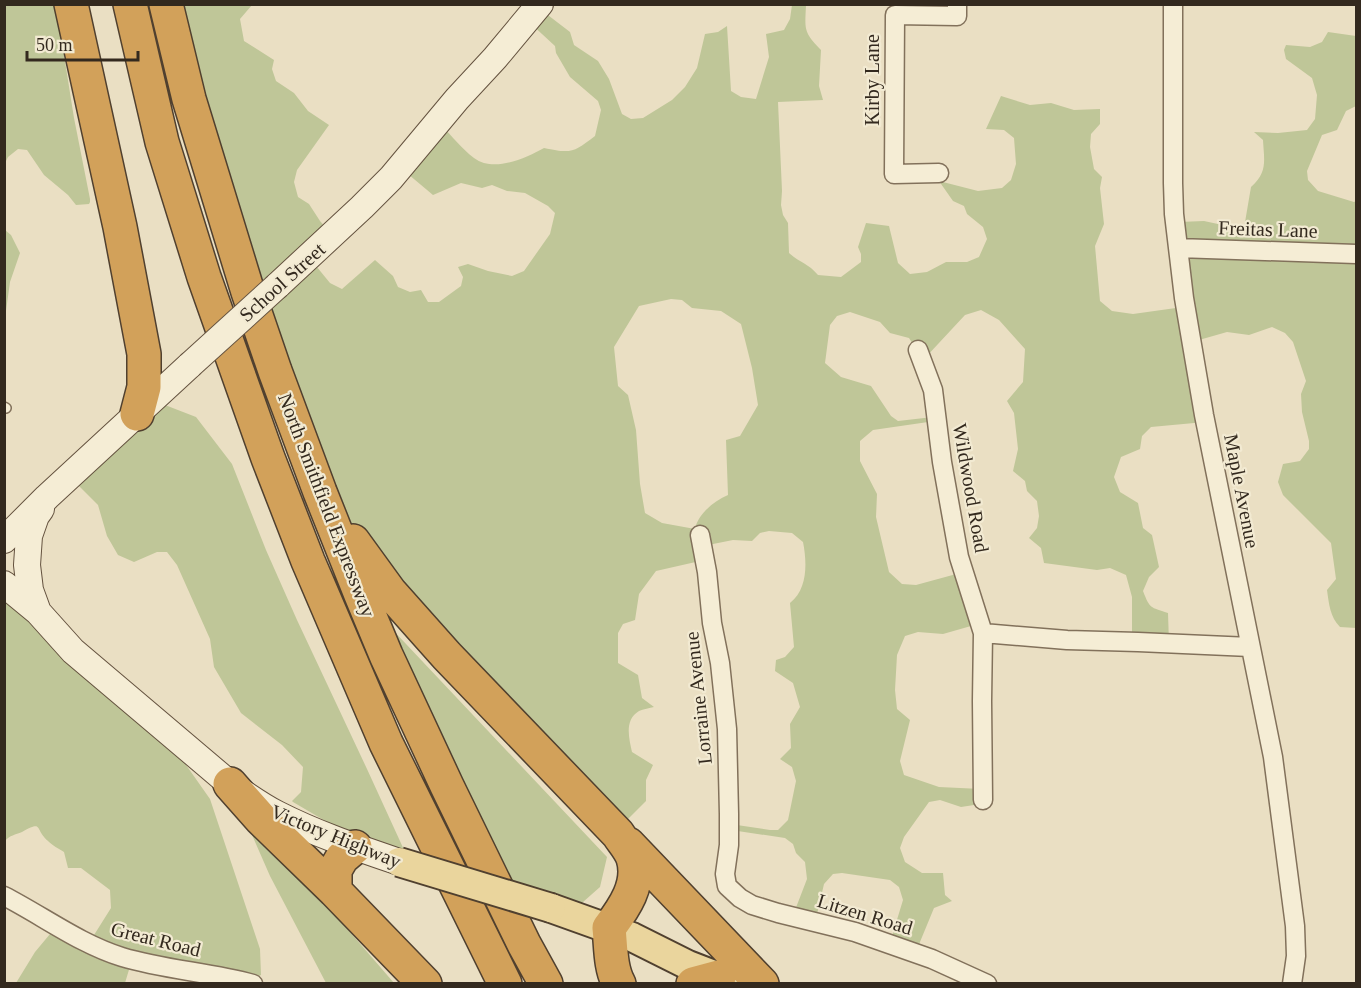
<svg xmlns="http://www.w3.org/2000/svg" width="1361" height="988" font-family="'Times New Roman',serif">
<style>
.green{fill:#bfc698;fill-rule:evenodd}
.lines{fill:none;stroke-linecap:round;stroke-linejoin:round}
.lane-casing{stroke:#82715b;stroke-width:12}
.street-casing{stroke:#82715b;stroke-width:21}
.secondary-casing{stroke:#64523f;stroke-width:28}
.primary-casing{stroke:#50402f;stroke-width:32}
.highway-casing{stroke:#50402f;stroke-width:36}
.lane{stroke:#f5edd5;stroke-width:9}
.street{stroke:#f5edd5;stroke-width:18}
.secondary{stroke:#f5edd5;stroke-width:26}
.primary{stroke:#ead59d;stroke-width:28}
.highway{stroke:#d2a15a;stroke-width:33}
.secondary-bridge-casing{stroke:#64523f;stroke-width:28;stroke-linecap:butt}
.primary-bridge-casing{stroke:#50402f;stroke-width:32;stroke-linecap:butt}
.secondary-bridge{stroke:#f5edd5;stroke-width:26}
.primary-bridge{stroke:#ead59d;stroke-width:28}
.labels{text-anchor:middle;stroke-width:4.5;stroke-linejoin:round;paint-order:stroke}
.street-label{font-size:20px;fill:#33291e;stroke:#f2ead2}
</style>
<rect width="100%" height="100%" fill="#eadfc3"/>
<!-- green -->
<path class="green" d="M5 5H56L74 118 90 199V202L89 204 76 205 68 195 44 175 27 150 18 149 8 157 5 163Z
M181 5H252L240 19 244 41 274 60 272 69 276 81 294 93 308 111 329 125 297 170 294 182 298 197 309 204 320 221 333 236 312 261 330 283 342 289 375 260 393 276 398 287 410 292 421 290 428 302H439L461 286 463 277 458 267 468 264 488 271 512 276 524 271 550 234 555 213 548 206 525 193 507 191 492 185 482 188 461 183 433 195 402 169 441 125C452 136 462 149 474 158 494 173 526 158 544 148 572 154 574 152 595 136L601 110 598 101 570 77 556 53 555 46 529 22 540 9 570 32 574 45 598 61 609 79 622 114 631 119 643 118 672 100 685 87 697 68 705 34 718 32 727 26 731 91 741 97 756 99 769 57 766 34 784 30 790 19 792 5H806C805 29 803 32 821 50L819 86 823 100 778 102 782 191 781 205 783 215 788 223 789 253C800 263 808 263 818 275L841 277 861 262V254L858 247 866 223 889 226 898 263 910 274 927 272 946 262H967L979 257 987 239 983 227 967 214 964 206 953 201 939 181 978 191 1002 188 1011 180 1016 164 1014 138 1004 130 986 129 1001 96 1030 105 1051 103 1074 110 1100 109V124L1091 134 1090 147 1094 169 1102 177 1100 188 1104 224 1095 246 1100 301 1112 311 1133 314 1183 307 1179 222 1204 221 1241 229 1244 228 1251 187C1268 172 1264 160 1263 140L1254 132 1278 133 1307 130 1315 119 1317 95 1312 78 1286 59 1284 50 1286 45 1310 47 1322 42 1328 32 1356 36V106L1346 111 1337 130 1322 135 1307 171 1308 180 1318 191 1354 202 1356 201V628L1340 627C1330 617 1329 604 1327 590L1336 579 1331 543 1283 495 1278 482 1283 464 1300 461 1309 449V441L1302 412 1301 394 1306 381 1293 342 1285 333 1272 327 1249 335 1227 332 1192 342 1205 422 1151 427 1142 436 1140 449 1121 457 1114 477 1120 492 1138 503 1143 528 1152 535 1159 567 1149 577 1143 591C1150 609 1150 607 1168 613L1169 643 1132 641V597L1126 575 1110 568 1097 570 1044 563 1041 548 1029 538 1037 528 1039 516 1037 501 1027 491 1025 481 1013 471 1018 449 1014 413 1007 401 1023 382 1025 349 999 320 981 310 965 315 925 358 921 357 909 338 890 333 880 322 850 312 837 316 830 325 825 363 841 377 871 386 891 416 898 421 933 417 935 421 873 430 860 441V461L877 494 876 517 889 572 902 584 916 585 960 573 978 624 943 634 918 632 905 636 897 655 895 690 897 709 910 720 900 761 904 775 939 787 981 789 983 797 974 805 961 807 940 800 929 802 904 837 900 848 905 862 922 873H943L945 895 952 901 934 908 915 954 889 946 903 900 899 887 890 880 842 873 833 874 824 884 815 923 792 918 807 879 805 862 796 853 793 844 785 838 731 830 730 824 770 830H778L788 820 796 781 792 767 780 759 791 748 790 724 800 707 793 683 775 671 776 660 785 657 794 647 790 603C808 589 807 562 803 542L792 533 769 531 760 533 752 541 733 540 703 546 700 561 656 571 639 594 635 620 623 624 618 633V663L638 675 642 698 654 707C650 708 643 709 639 711 624 720 629 738 632 752L653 765 646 780V801L621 826 347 528 258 322ZM671 299 682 300 692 308 721 311 741 324 752 368 758 405 740 436 726 440 728 495C714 501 698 514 695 529L662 523 645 513 640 484 636 430 628 395 618 386 614 347 639 306Z
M5 230 11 235 20 253 10 282 5 318Z
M165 405 196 417 232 464 266 550 297 620 367 769 405 852 339 829 293 802 292 801 301 792 303 767 282 745 241 713 214 667 210 639 177 565 167 552H157L134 562 118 555 107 536 98 505 71 478Z
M5 586 153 718 210 799 260 949 261 975 242 982 131 963 125 983H16L35 952 55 928 89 943 111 908 110 890 81 868H68L64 852C59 849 52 845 48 841 34 829 44 820 22 832 15 835 10 835 5 841Z
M390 627 607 857 600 887 574 910 501 888Z
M249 828 292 865 394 983H326L270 876Z"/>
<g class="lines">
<defs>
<path id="lane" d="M4 407 6 408"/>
<path id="street" d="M1173 4V183L1174 214 1184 298 1204 415 1273 757 1295 926 1296 956 1292 984
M939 173 894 174 895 15 957 16V4
M1178 248 1356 254
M918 350 933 390 942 462 959 557 983 633 982 701 983 800
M700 535 707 572 712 623 720 663 727 729 729 814V845L725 874 727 886 740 898 752 905 778 913 855 932 932 959 987 984
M983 633 1067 640 1138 642 1250 647
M4 896C43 916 80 944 122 957 165 970 210 972 253 984"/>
<path id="secondary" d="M277 286 362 207 391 178 457 99 495 58 540 4
M4 540 47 497 190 365
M4 584 38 612 73 651 230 784C246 795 261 806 277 814 316 834 358 848 399 862
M38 612 30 590 27 565 29 536 36 516 41 509"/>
<path id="primary" d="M551 908 632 937 688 965 719 977 728 983"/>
<path id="highway" d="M71 4 120 227 144 354V387L137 414
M130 4 162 142 204 277 268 458 308 561 386 743 505 984
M166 4 189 99 248 292 275 371 320 492 361 595 386 655 447 786 524 944 546 984
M353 541 390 592 447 656 618 834C623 842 630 849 633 858 641 884 624 908 609 928 611 946 610 968 619 984
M230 784 261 819 335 891 425 984
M628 844 762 984
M335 891V870L342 858 355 847
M693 984 719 977"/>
</defs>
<!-- lane casing -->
<use href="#lane" class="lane-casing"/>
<!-- street casing -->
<use href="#street" class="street-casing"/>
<!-- secondary casing -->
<use href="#secondary" class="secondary-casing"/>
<!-- primary casing -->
<use href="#primary" class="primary-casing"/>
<!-- highway casing -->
<use href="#highway" class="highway-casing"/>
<!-- lane -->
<use href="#lane" class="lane"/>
<!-- street -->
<use href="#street" class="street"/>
<!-- secondary -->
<use href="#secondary" class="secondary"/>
<!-- primary -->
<use href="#primary" class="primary"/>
<!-- highway -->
<use href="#highway" class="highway"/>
<defs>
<path id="secondary-bridge" d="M190 365 277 286"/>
<path id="primary-bridge" d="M399 862 551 908"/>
</defs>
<!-- secondary-bridge casing -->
<use href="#secondary-bridge" class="secondary-bridge-casing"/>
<!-- primary-bridge casing -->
<use href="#primary-bridge" class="primary-bridge-casing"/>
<!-- secondary-bridge -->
<use href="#secondary-bridge" class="secondary-bridge"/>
<!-- primary-bridge -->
<use href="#primary-bridge" class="primary-bridge"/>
</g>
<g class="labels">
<!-- street labels -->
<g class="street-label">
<text transform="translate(872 80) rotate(-90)" y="7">Kirby Lane</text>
<text transform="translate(1268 229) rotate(2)" y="7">Freitas Lane</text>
<text transform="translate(282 282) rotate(-42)" y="7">School Street</text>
<text transform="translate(971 488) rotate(80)" y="7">Wildwood Road</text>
<text transform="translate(1242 491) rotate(79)" y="7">Maple Avenue</text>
<text transform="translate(327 505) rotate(69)" y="7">North Smithfield Expressway</text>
<text transform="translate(698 698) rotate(-96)" y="7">Lorraine Avenue</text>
<text transform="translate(336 836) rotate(22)" y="7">Victory Highway</text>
<text transform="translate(865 914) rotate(17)" y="7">Litzen Road</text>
<text transform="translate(156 939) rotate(14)" y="7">Great Road</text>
</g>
</g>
<!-- border -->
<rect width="1361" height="988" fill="none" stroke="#33291e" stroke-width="12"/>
<!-- scale -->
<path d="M27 51v9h111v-9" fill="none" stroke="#33291e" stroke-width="3"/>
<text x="36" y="51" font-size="18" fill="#33291e" stroke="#f2ead2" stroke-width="4.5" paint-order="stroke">50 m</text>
</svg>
